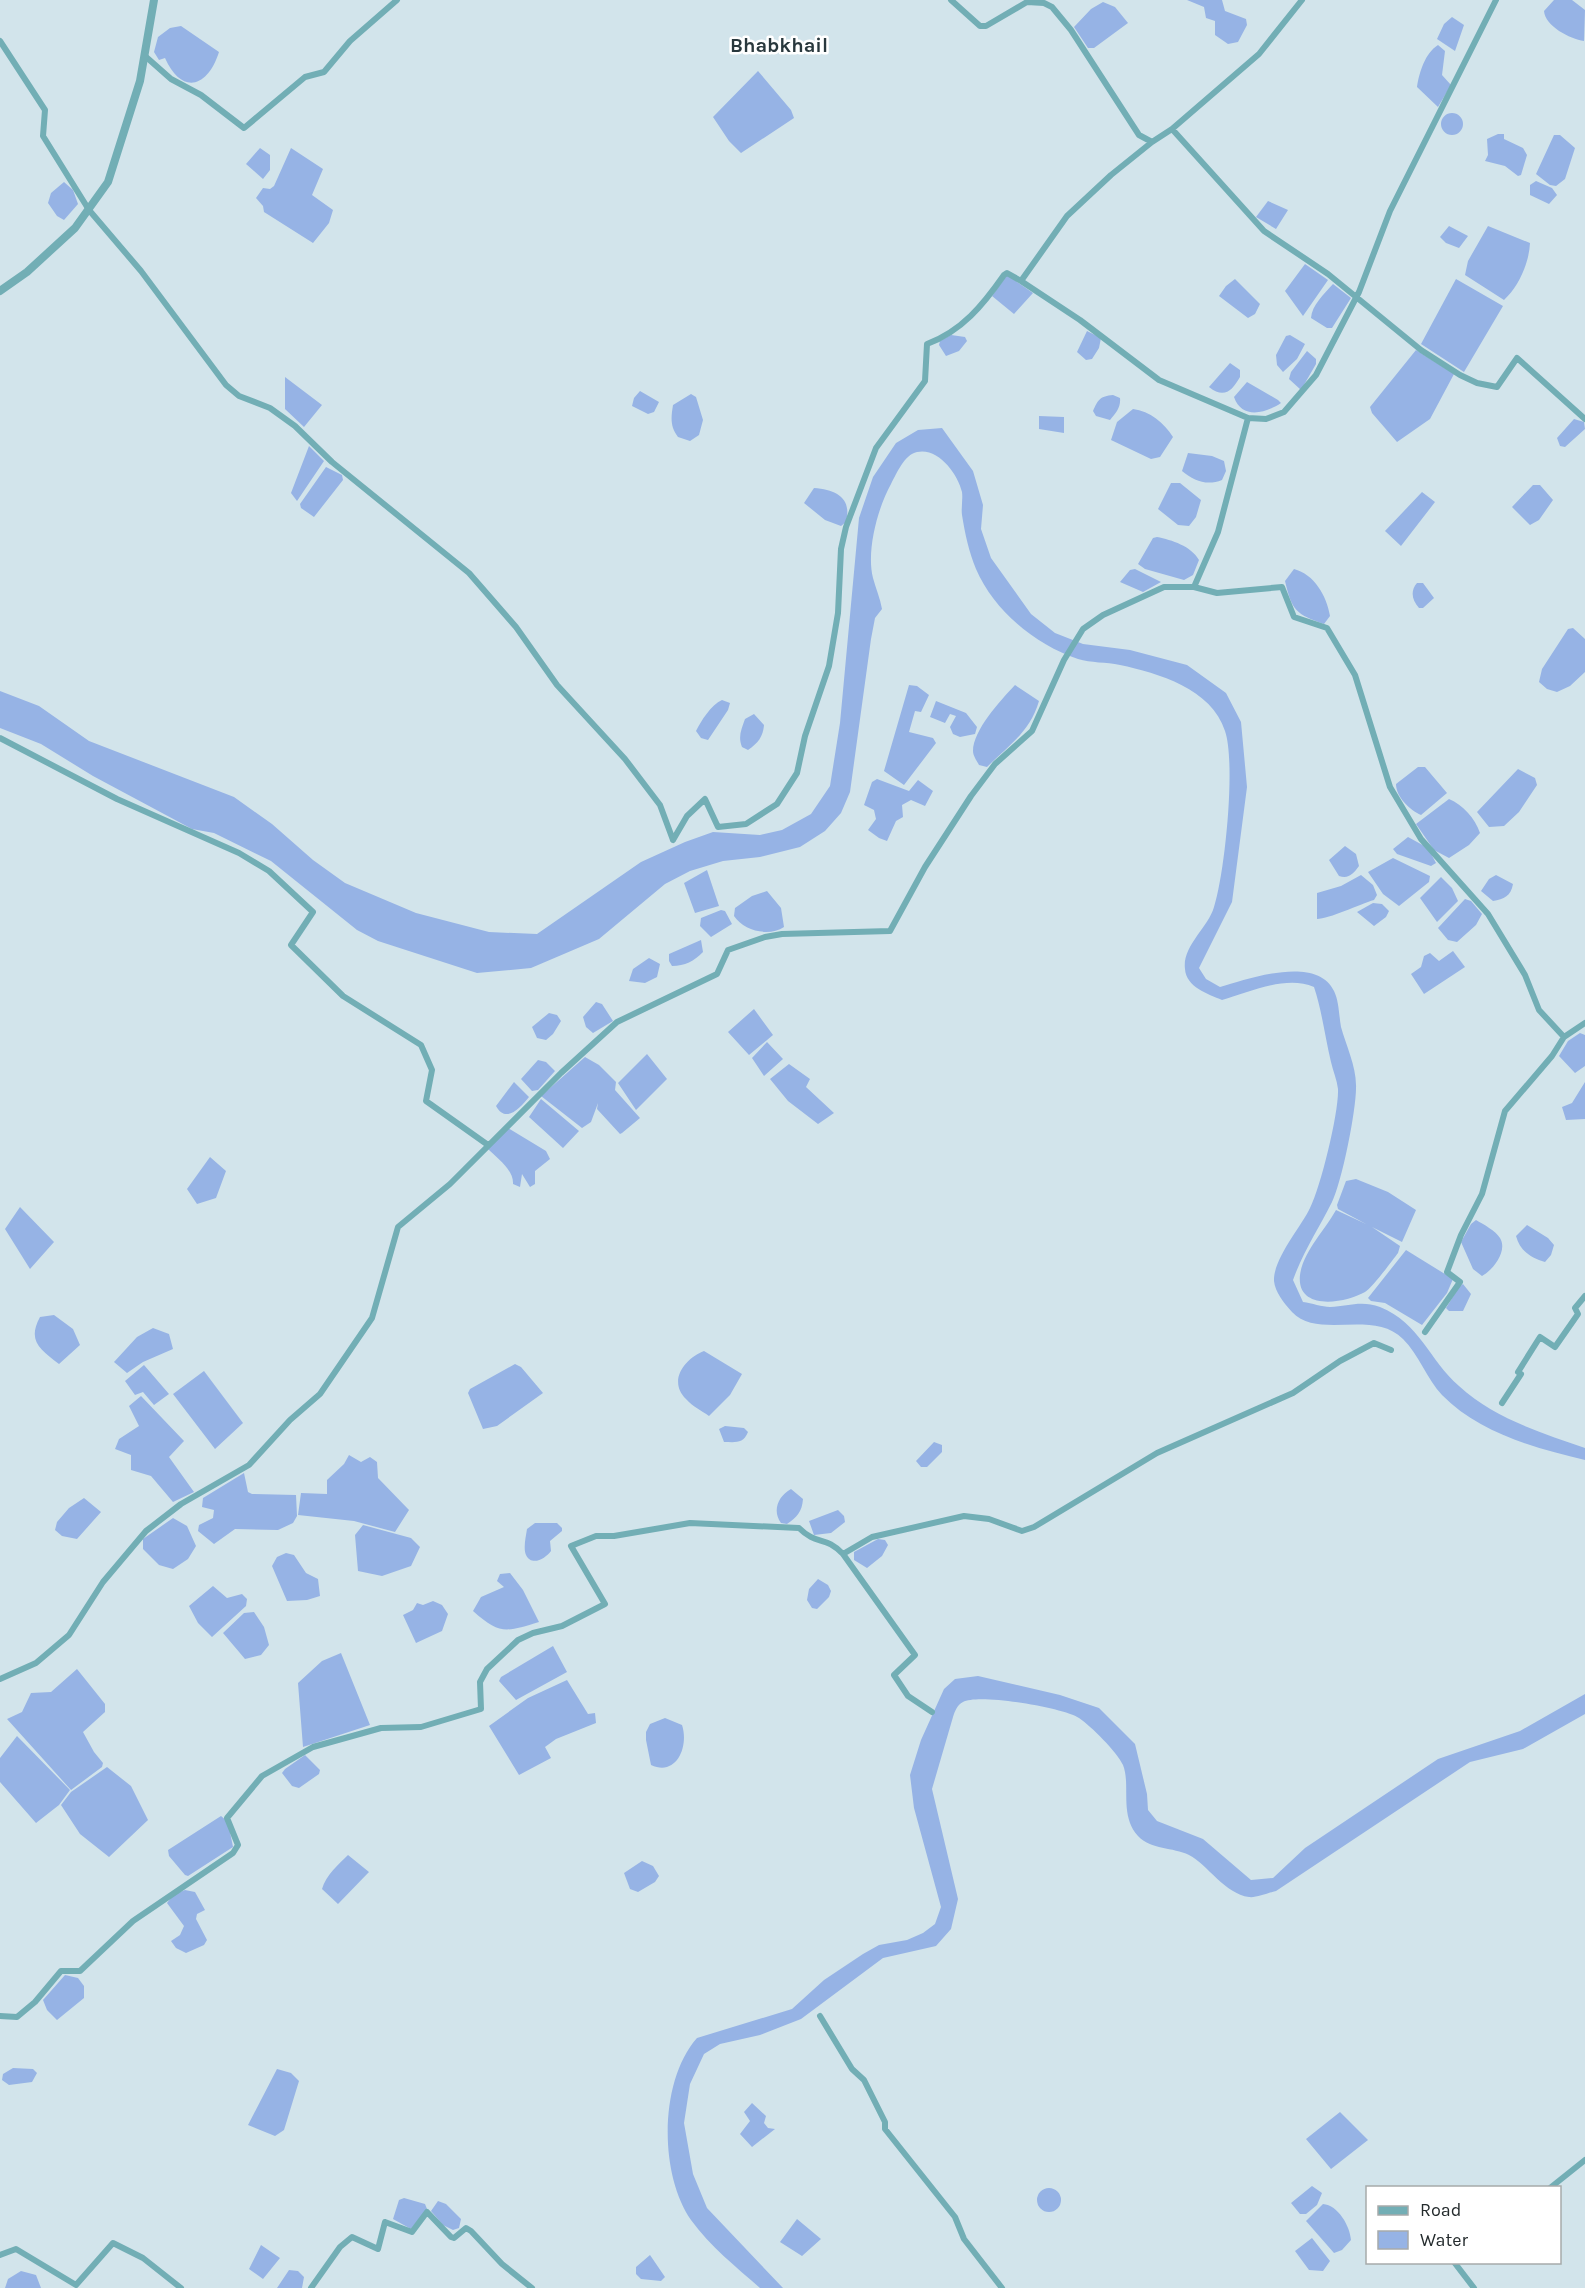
<svg xmlns="http://www.w3.org/2000/svg" width="1585" height="2288" font-family="Karla,sans-serif">
<style>
.water{fill:#96b3e5}
.lines{fill:none;stroke-linecap:round;stroke-linejoin:round}
.minor{stroke:#72aeb5;stroke-width:6}
.tertiary{stroke:#72aeb5;stroke-width:8}
.labels{text-anchor:middle;stroke-width:5;stroke-linejoin:round;paint-order:stroke}
.quarter-label{font-size:20px;font-weight:bold;fill:#29383d;stroke:#fff}
</style>
<rect width="100%" height="100%" fill="#d2e4eb"/>
<!-- water -->
<path class="water" d="M1187 0H1222L1225 11 1246 19 1247 25 1238 42 1228 44 1215 35V21L1206 18 1204 7Z
M1554 0H1572L1585 10 1584 41C1570 39 1545 26 1544 11Z
M1103 2 1115 7 1128 23 1094 48H1088L1074 27 1091 9Z
M1452 17 1464 25 1455 51 1437 39 1444 24Z
M181 26 219 52C208 87 182 96 165 58L159 60 154 52 158 37 170 28Z
M1438 45 1445 51 1442 75 1451 85 1438 107 1417 87C1419 73 1425 53 1438 45Z
M758 71 791 110 794 118 741 153 729 141 713 117Z
M1441 124a11 11 0 1 1 22 0a11 11 0 1 1-22 0Z
M1498 134H1504V139L1523 148 1527 155 1521 175 1518 176 1505 166 1485 161 1488 155 1487 139Z
M1554 135H1560L1575 148 1565 179 1556 186 1550 185 1536 174Z
M260 148 270 155V170L263 179 246 164Z
M291 148 323 169 312 195 333 210 329 223 313 243 264 212 263 206 256 198 263 188 270 189 274 186Z
M1536 181 1552 188 1557 195 1549 204 1530 195V185Z
M64 182 73 190 78 204 64 220 57 216 48 203 51 193Z
M1268 201 1288 210 1276 229 1256 217Z
M1449 226 1468 236 1459 248 1446 243 1440 237Z
M1488 226 1530 243C1529 263 1519 286 1504 300L1465 275 1468 261Z
M1305 264 1328 280 1303 316 1285 291Z
M1007 275 1033 293 1014 314 992 296Z
M1235 279 1260 304 1255 314 1248 318 1219 296 1226 286Z
M1456 279 1503 306 1464 372 1421 344Z
M1333 284 1351 298 1332 328H1327L1311 318C1312 305 1324 294 1333 284Z
M1087 331 1101 338 1099 348 1092 359 1086 360 1077 352Z
M951 335 965 337 967 341 959 351 946 356 939 345 940 341Z
M1290 335 1305 344 1297 359 1283 372 1277 365 1276 355 1286 336Z
M1416 350 1454 374 1430 419 1397 442 1372 413 1370 407Z
M1307 351 1316 359V364L1301 390 1289 379 1291 372Z
M1230 363 1240 370V377C1232 391 1224 399 1209 387Z
M285 377 322 405 304 427 285 409Z
M1247 382 1278 400 1281 403C1266 413 1242 420 1234 397Z
M640 391 659 402 654 412 648 414 632 406 634 398Z
M691 394 696 397 703 420 699 435 690 441 678 437C670 426 671 418 673 405Z
M1113 395 1120 398C1121 407 1116 413 1110 420L1096 416 1093 411C1098 400 1100 396 1113 395Z
M1133 409C1150 411 1164 423 1173 437L1160 457 1151 459 1111 440 1117 422Z
M1039 416 1064 417V433L1039 429Z
M1574 419 1584 422 1585 429 1565 447 1560 446 1557 438Z
M942 428 973 471 983 505 981 529 991 558 1031 614 1055 633 1083 644 1130 650 1187 665 1226 693 1241 722 1247 787 1232 902 1199 968 1206 979 1220 987C1250 978 1317 955 1334 991 1339 1001 1339 1016 1341 1027 1346 1045 1356 1066 1356 1085 1357 1107 1342 1182 1332 1202 1319 1228 1303 1252 1293 1280L1303 1302C1312 1303 1322 1307 1330 1307 1348 1306 1362 1300 1380 1307 1420 1323 1429 1360 1459 1386 1494 1418 1541 1433 1585 1448V1460C1535 1448 1479 1433 1442 1395 1427 1379 1419 1355 1403 1339 1373 1309 1318 1340 1292 1312 1284 1303 1275 1292 1274 1281 1273 1259 1301 1227 1310 1208 1321 1186 1339 1112 1338 1089 1337 1080 1333 1071 1331 1062 1325 1037 1322 1011 1314 987 1286 975 1250 992 1222 1000 1208 994 1186 987 1185 969 1182 946 1208 928 1214 907 1225 873 1236 763 1225 731 1212 689 1158 673 1120 665 1106 662 1091 663 1078 659 1036 645 994 611 976 569 969 552 965 534 962 515 961 508 963 500 962 492 958 474 938 447 917 452 904 455 897 473 891 484 878 507 866 551 873 578 876 589 880 598 882 609L875 618 871 639 850 792 841 813 825 831 800 847 760 857 723 861 690 871 665 884 599 939 531 968 477 973 378 941 357 930 271 861 214 833 192 829 93 776 41 744 0 728V691L39 706 89 741 234 797 272 824 313 860 345 883 416 913 489 932 537 934 641 862 685 842 713 832 760 835 782 830 811 814 830 786 840 723 859 518 873 477 896 443 918 430Z
M309 446 324 461 297 501 291 493Z
M1188 453 1212 456 1224 461 1226 471 1222 480C1207 486 1194 481 1182 471Z
M326 467 342 475 343 480 314 517 301 508 300 504Z
M1171 483H1180L1201 500 1196 517 1189 526 1178 525 1158 509Z
M1533 485H1540L1553 500 1539 520 1530 525 1512 507Z
M814 488C837 490 852 498 846 522L841 526 825 520 804 503Z
M1422 492 1435 502 1401 546 1385 531Z
M1157 537C1172 540 1191 546 1199 560L1193 575 1184 580 1145 569 1138 564 1153 538Z
M1135 569 1161 582 1143 592 1120 582 1130 570Z
M1294 569C1314 574 1327 596 1330 616L1324 624C1296 614 1292 611 1285 581Z
M1417 583H1423L1434 598 1423 608H1419C1412 600 1410 591 1417 583Z
M1573 628 1585 639V672L1570 686 1557 692 1547 689 1539 682 1542 669 1568 629Z
M909 685 917 686 929 695 921 712 915 711 909 732 933 738 936 743 904 785 884 771Z
M1015 685 1039 701C1030 732 1009 745 987 767L979 765C977 761 973 756 973 751 973 730 1001 700 1015 685Z
M722 700 730 703 728 710 708 740 701 738 696 731C701 721 711 705 722 700Z
M936 701 966 713 977 727 975 734 960 737 953 734 950 727 956 716 950 714 945 723 930 717Z
M754 714 764 725C763 737 758 743 748 750L742 747C738 737 741 730 745 719Z
M1418 767H1425L1447 793 1421 815C1410 810 1396 797 1396 784Z
M1518 769 1535 778 1537 785 1519 812 1504 826 1489 827 1477 812Z
M877 779 909 791 918 780 933 791 925 806 911 800 902 805 903 817 896 821 887 841 879 838 868 830 876 819 874 810 864 805 872 782Z
M1449 799C1463 805 1475 818 1480 833L1469 845 1449 858 1434 850 1416 824Z
M1408 837 1428 848 1436 863 1431 866 1397 854 1393 849Z
M1345 846 1356 854 1359 866C1353 874 1349 879 1339 876L1329 860Z
M1393 858 1430 876 1429 882 1399 906 1383 894 1368 872Z
M707 870 719 906 695 913 684 883Z
M1361 875 1373 885 1377 895 1374 900C1360 904 1329 919 1317 919V893L1341 886Z
M1496 875 1513 884C1511 896 1504 899 1493 901L1481 891 1489 879Z
M1441 877 1452 888 1458 901 1437 922 1420 898Z
M767 891 781 908 784 927C769 937 744 931 734 916L735 908 752 896Z
M1465 899 1471 901 1482 914 1476 925 1457 942 1448 940 1438 928Z
M1373 903 1382 904 1389 911 1386 917 1374 926 1357 912Z
M721 910 725 911 732 924 711 937 700 926 701 918Z
M701 940 703 952C694 961 685 966 672 966L669 961V954Z
M1453 951 1465 967 1424 994 1411 974 1421 967 1424 956 1430 953 1439 961Z
M649 958 660 964 657 977 645 983 629 981 633 969Z
M596 1002 602 1004 613 1021 593 1033 586 1027 583 1017Z
M754 1009 773 1035 749 1055 728 1032Z
M549 1013 557 1015 561 1021 553 1034 546 1040 537 1038 532 1027Z
M1580 1033 1585 1035V1066L1575 1073 1559 1056 1568 1041Z
M767 1042 783 1059 764 1076 752 1058Z
M647 1054 667 1079 636 1110 618 1083Z
M585 1057 599 1065 616 1082 615 1090 640 1118 622 1133 620 1134 597 1109 598 1103 591 1122 582 1128 541 1096Z
M538 1060 546 1062 555 1071 538 1090 532 1091 521 1079Z
M789 1064 810 1079 806 1087 834 1113 818 1124 788 1101 770 1079Z
M514 1082 529 1097C520 1108 506 1124 496 1106Z
M1585 1082V1119L1566 1120 1562 1107 1572 1103Z
M541 1099 579 1131 563 1148 529 1117Z
M508 1128 546 1151 550 1159 535 1171V1184L530 1187 522 1174 520 1187 513 1184C514 1170 497 1158 487 1148Z
M210 1157 226 1171 216 1198 197 1204 187 1189Z
M1356 1179 1388 1192 1416 1210 1402 1242 1372 1227 1400 1246 1398 1253C1392 1261 1372 1288 1365 1292 1346 1303 1296 1312 1300 1275 1303 1252 1325 1230 1336 1210L1366 1224 1338 1209 1337 1205 1346 1181Z
M20 1207 54 1242 30 1269 5 1229Z
M1476 1220C1483 1224 1496 1231 1500 1238 1508 1251 1493 1270 1482 1276L1473 1269 1461 1242 1471 1224Z
M1527 1225 1548 1238 1554 1245 1551 1255 1545 1262C1531 1258 1520 1251 1516 1236Z
M1406 1250 1453 1279 1447 1293 1422 1325 1385 1303 1371 1301 1368 1298Z
M1463 1284 1471 1294 1463 1311H1449L1446 1308 1459 1287Z
M54 1315 73 1329 80 1345 59 1364C40 1349 27 1341 40 1317Z
M153 1328 169 1334 173 1349 143 1362 127 1373 114 1362 137 1337Z
M704 1351 742 1374 730 1395 709 1416C702 1411 692 1406 686 1399 667 1380 686 1358 704 1351Z
M515 1364 521 1367 543 1393 497 1426 483 1429 468 1393 470 1389Z
M144 1365 169 1394 154 1405 143 1392 135 1395 125 1381Z
M204 1371 243 1423 215 1449 173 1394Z
M141 1396 184 1441 169 1457 194 1492 173 1502 151 1476 131 1470V1455L115 1449 119 1439 139 1426 129 1406Z
M725 1426 744 1428 748 1432C743 1444 736 1442 724 1442L719 1429Z
M934 1442 942 1445V1452L927 1467H921L916 1461Z
M349 1455 361 1462 370 1457 377 1462 378 1478 409 1510 395 1532 354 1521 298 1515 301 1493 327 1494V1480L344 1464Z
M244 1473 248 1492 252 1494 296 1495 297 1516 293 1523 278 1530 235 1529 214 1544 198 1531 199 1525 213 1518 214 1510 202 1507 203 1498Z
M791 1489 803 1499C802 1512 797 1517 787 1524L781 1523C772 1511 778 1496 791 1489Z
M84 1498 101 1512 77 1539 62 1536 55 1530 57 1522 69 1508Z
M838 1510 844 1516 845 1522 831 1533 814 1535 809 1521Z
M173 1518 187 1526 196 1546 188 1559 173 1569 159 1565 143 1549V1539Z
M535 1523H557L562 1528V1531L550 1541 551 1551C546 1558 532 1567 526 1555 523 1548 526 1536 527 1529Z
M363 1525 411 1538 420 1547 411 1566 382 1576 358 1571 355 1535Z
M878 1539 885 1540 888 1545 882 1556 867 1568 854 1560V1552Z
M286 1553 294 1555 306 1573 318 1579 320 1596 307 1600 287 1601 272 1566 277 1557Z
M510 1573 523 1590 539 1622C506 1632 500 1635 473 1611L481 1597 504 1587 497 1581 500 1574Z
M818 1579 828 1585 831 1591 829 1597 817 1609 812 1608 807 1600 809 1589Z
M213 1586 227 1598 242 1594 247 1599 246 1606 212 1637 198 1623 189 1606Z
M433 1601 442 1605 448 1614 442 1631 416 1643 403 1615 413 1610 417 1603 423 1605Z
M254 1612 264 1627 269 1645 261 1655 245 1659 223 1633 244 1613Z
M553 1646 567 1672 516 1700 499 1681 501 1677Z
M341 1653 370 1725 303 1747 298 1683 322 1661Z
M77 1669 105 1704V1712L83 1732 94 1752 103 1763 102 1767 71 1790 7 1719 22 1712 31 1693 51 1692Z
M978 1676 1060 1695 1099 1708 1135 1744 1147 1794 1148 1810 1157 1821 1203 1839 1251 1880 1273 1878 1305 1848 1438 1759 1520 1731 1585 1694V1714L1523 1749 1470 1762 1276 1891C1268 1893 1256 1898 1249 1897 1225 1894 1208 1865 1189 1855 1173 1847 1151 1850 1138 1836 1119 1815 1131 1785 1123 1765 1117 1752 1091 1726 1079 1718 1064 1708 979 1693 963 1702 957 1705 955 1711 953 1717L932 1789 958 1899 951 1929 936 1946 883 1958 801 2019 760 2035 720 2044 704 2054 690 2084 684 2123 693 2174 707 2208 783 2288H760C736 2267 710 2246 691 2220 659 2174 659 2081 697 2038L792 2009 824 1980 863 1954 879 1945 907 1940 923 1933 935 1924 941 1907 914 1808 910 1775 921 1740 944 1689 955 1679Z
M567 1680 588 1714 595 1713 596 1723 556 1739 545 1747 551 1758 519 1775 489 1726 528 1698Z
M665 1718 682 1725C689 1746 677 1777 651 1765L646 1740V1732L650 1724Z
M17 1736 70 1790 59 1805 36 1823 0 1782V1758Z
M305 1755 320 1770 319 1774 299 1788 292 1786 282 1773 285 1769Z
M107 1767 131 1786 148 1820 109 1857 80 1834 61 1805 71 1792Z
M221 1816 228 1822 233 1847 188 1876 185 1875 169 1856 168 1850Z
M348 1855 369 1872 338 1904 322 1889C326 1875 338 1865 348 1855Z
M642 1861 653 1866 659 1876 655 1882 638 1892 630 1889 624 1873Z
M185 1890 195 1892 205 1910 197 1914 196 1919 207 1940 204 1945 186 1953 176 1948 171 1941 180 1935 184 1926 167 1903 173 1895Z
M65 1975 78 1978 84 1986V1998L57 2020 47 2010 43 2000Z
M13 2068 33 2069 37 2073 32 2082 9 2085 2 2080 3 2074Z
M277 2069 291 2073 299 2081 284 2130 275 2136 248 2125Z
M752 2103 766 2116 764 2123 768 2128 775 2129 752 2147 740 2134 750 2121 744 2112Z
M1340 2112 1368 2140 1331 2169 1306 2139Z
M1312 2186 1322 2193 1317 2205 1306 2214H1300L1291 2203Z
M1037 2200a12 12 0 1 1 24 0a12 12 0 1 1-24 0Z
M404 2198 425 2204 427 2209 411 2229 393 2219 399 2200Z
M438 2201 446 2204 461 2219 459 2228 453 2230 443 2225 431 2211Z
M1323 2204C1338 2205 1350 2226 1351 2240L1342 2250 1334 2253 1306 2221Z
M797 2219 821 2239 802 2256 780 2242Z
M1312 2238 1330 2261 1323 2271 1309 2270 1295 2251Z
M261 2245 280 2258 263 2279 249 2269Z
M650 2255 665 2277 661 2281 641 2279 636 2274V2267Z
M289 2270 298 2271 304 2277 302 2288H277Z
M21 2271 36 2275 41 2288H5L8 2279Z"/>
<g class="lines">
<!-- minor -->
<path class="minor" d="M951 0 980 26H986L1027 2 1044 3 1052 7 1071 30 1139 135 1152 142 1172 129 1264 231 1328 274 1421 350 1460 375 1477 383 1497 387 1517 358 1585 419
M0 41 45 110 43 136 89 210 141 271 226 385 239 396 270 408 295 426 332 462 469 573 516 627 557 685 625 759 660 805 673 840
M145 56 171 79 201 95 244 128 305 77 324 72 350 41 397 0
M1172 129 1259 54 1302 0
M1152 142 1111 175 1067 216 1021 281 1080 320 1159 380 1248 418
M1194 587 1218 532 1248 418 1266 419 1284 412 1316 375 1359 292 1390 211 1496 0
M0 738 117 799 239 853 269 871 313 912 291 945 343 996 421 1045 432 1070 426 1101 488 1145
M673 840 687 816 705 799 718 827 746 824 777 804 797 773 805 736 829 666 838 613 841 549 846 527 876 448 925 381 927 344C962 331 983 305 1004 275L1007 273 1021 281
M1425 1332 1460 1282 1447 1272 1461 1235 1482 1194 1505 1111 1552 1056 1564 1037
M1502 1403 1521 1374 1518 1372 1540 1337 1555 1347 1578 1314 1575 1308 1585 1296
M843 1554 915 1655 894 1675 908 1696 932 1712
M0 1679 36 1663 69 1635 103 1582 146 1531 181 1504 249 1465 290 1420 320 1394 372 1318 398 1227 450 1184 561 1073 617 1022 717 974 728 950 765 937 782 934 890 931 925 867 971 796 995 764 1032 731 1064 660 1083 629 1103 615 1164 587H1194L1217 593 1282 587 1294 617 1327 628 1355 675 1390 787 1421 839 1488 914 1525 975 1539 1010 1564 1037 1585 1023
M0 2016 17 2017 35 2002 61 1971H80L133 1921 233 1853 238 1845 227 1818 262 1776 313 1747 381 1728 421 1727 481 1709 480 1682 487 1669 518 1640 533 1633 562 1626 605 1604 571 1546 596 1536H614L690 1523 799 1528C817 1546 825 1535 843 1554L872 1537 964 1516 989 1519 1022 1531 1034 1527 1157 1453 1293 1393 1340 1361 1374 1343 1391 1350
M820 2016 852 2069 864 2080 885 2122V2129L955 2217 964 2239 1002 2288
M1550 2188 1585 2160
M0 2255 16 2249 76 2285 113 2243 143 2258 181 2288
M1454 2262 1474 2288
M311 2288 340 2247 352 2237 378 2249 385 2222 412 2232 427 2212 451 2237 454 2238 466 2228 471 2231 502 2264 532 2288"/>
<!-- tertiary -->
<path class="tertiary" d="M0 291 27 272 75 228 108 182 140 81 154 0"/>
</g>
<g class="labels">
<!-- quarter labels -->
<g class="quarter-label">
<text x="779" y="52">Bhabkhail</text>
</g>
</g>
<!-- legend -->
<rect x="1366" y="2186" width="195" height="78" fill="#ffffff" stroke="#a7aaab" stroke-width="1.5"/>
<rect x="1378" y="2206" width="30" height="9" fill="#72aeb5" stroke="#a7aaab" stroke-width="1.5"/>
<text x="1420" y="2216" font-size="18" fill="#242b2d">Road</text>
<rect x="1378" y="2231" width="30" height="18" fill="#96b3e5" stroke="#a7aaab" stroke-width="1.5"/>
<text x="1420" y="2246" font-size="18" fill="#242b2d">Water</text>
</svg>
